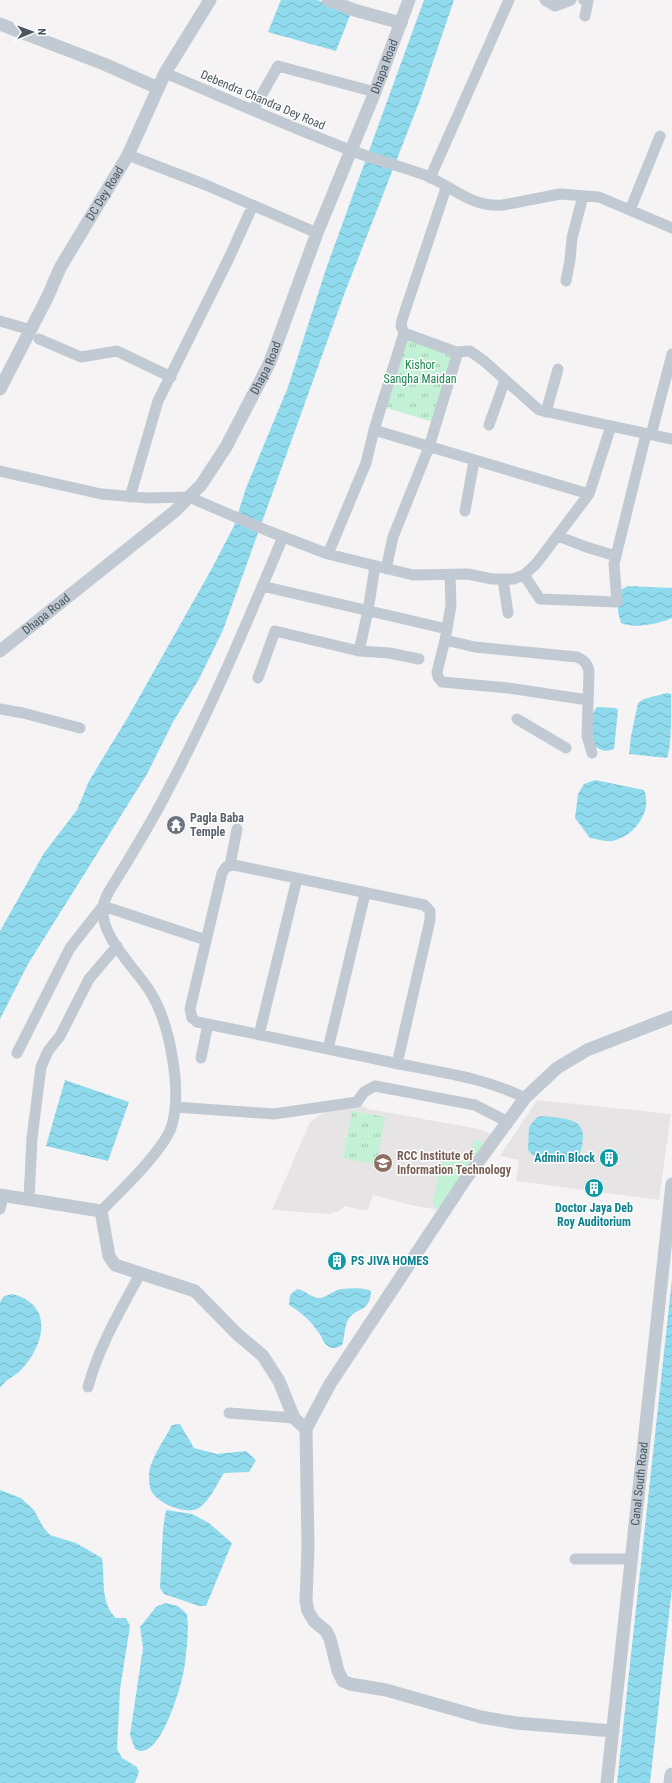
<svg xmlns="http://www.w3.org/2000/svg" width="672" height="1783" font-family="'Roboto Condensed',sans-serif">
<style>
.education{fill:#e6e4e5}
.green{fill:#c3f1d5}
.park{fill:url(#park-tufts)}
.water{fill:url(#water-waves)}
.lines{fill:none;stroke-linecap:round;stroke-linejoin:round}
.minor{stroke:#c1cad2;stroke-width:11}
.tertiary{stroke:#c1cad2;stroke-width:13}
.secondary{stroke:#c1cbd6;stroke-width:15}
.labels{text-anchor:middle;stroke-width:3;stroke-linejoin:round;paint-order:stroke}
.street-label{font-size:12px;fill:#4a5661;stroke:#fff}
.park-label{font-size:12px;fill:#17864f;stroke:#fff}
.worship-label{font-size:12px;font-weight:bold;fill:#5b616d;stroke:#fff;text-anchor:start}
.education-label{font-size:12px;font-weight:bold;fill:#785e54;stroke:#fff;text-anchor:start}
.culture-label{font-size:12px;font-weight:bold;fill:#0d838f;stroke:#fff;text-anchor:end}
</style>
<defs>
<pattern id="park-tufts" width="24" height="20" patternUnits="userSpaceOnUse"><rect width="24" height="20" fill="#c3f1d5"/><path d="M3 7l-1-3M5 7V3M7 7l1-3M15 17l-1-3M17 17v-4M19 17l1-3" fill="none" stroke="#a0c6b0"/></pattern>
<pattern id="water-waves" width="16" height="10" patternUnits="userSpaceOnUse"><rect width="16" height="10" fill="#90daee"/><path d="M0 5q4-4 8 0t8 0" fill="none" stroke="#78b4c4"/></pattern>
</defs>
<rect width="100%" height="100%" fill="#f5f3f3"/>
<!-- education -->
<path class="education" d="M537 1100 671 1114 659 1200 516 1181 519 1160 500 1156Z
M357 1104 362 1105 368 1109 479 1129 492 1134 438 1210 411 1205 373 1195 367 1211 345 1206 339 1211 329 1214 272 1210 310 1122 326 1111Z"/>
<!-- green -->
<path class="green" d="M479 1140 484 1144 440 1208H435L433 1202 442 1158 463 1161 472 1153 473 1141Z"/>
<!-- park -->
<path class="park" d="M404 334 456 353 433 422 383 407Z
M352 1111 385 1117 376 1165 343 1158Z"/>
<!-- water -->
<path class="water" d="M281 0H317L351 13 336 51 268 32Z
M424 0H454L420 100 345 292 223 630 199 679 173 722 147 774 28 964 0 1019V931L44 853 77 810 89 781 128 717 211 570 234 526 246 488 288 387 327 266Z
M628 586 672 588V618C658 624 635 629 621 623L618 612 619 591Z
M667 693 671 694C671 711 672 744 667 758L629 754 631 736 638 703 644 699Z
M597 707 616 708 618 710 614 749C606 752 600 751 594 745 592 732 588 717 597 707Z
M595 780 644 790C653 811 634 837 612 841 605 842 597 839 590 838L575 818 578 794 584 784Z
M65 1080 129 1102 108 1161 46 1146Z
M544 1116C575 1120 591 1119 579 1157 565 1166 539 1164 528 1150L529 1127 537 1117Z
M672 1279V1588L650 1783H617Z
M297 1289C305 1290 311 1298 320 1298 326 1297 331 1293 337 1290 345 1288 364 1287 371 1291 370 1314 356 1306 348 1320 344 1328 345 1337 342 1345 337 1348 333 1350 328 1346 323 1343 322 1337 319 1333 311 1321 301 1312 289 1305L290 1295Z
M13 1294C55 1306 44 1345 21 1370 15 1376 5 1380 0 1388V1302L4 1296Z
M180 1424 194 1448 217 1454 246 1451 256 1460 249 1472 224 1473C216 1485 211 1499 199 1508 188 1516 156 1503 151 1490 149 1487 149 1476 149 1472 152 1456 165 1439 172 1425Z
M0 1490 21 1498 34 1510 43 1527 50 1535 76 1543 102 1558C105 1579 100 1603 116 1618H126L130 1626 120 1689 117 1749 122 1758 137 1767 139 1772 135 1783H0Z
M166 1510 192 1514 209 1523 232 1543 206 1606H199L164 1594 160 1588 163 1529Z
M165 1603 178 1606 187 1614C189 1630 187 1647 185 1663 183 1682 165 1743 146 1750 142 1752 139 1751 135 1749L130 1735 143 1648 140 1627 156 1607Z"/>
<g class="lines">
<!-- minor -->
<path class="minor" d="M545 0 555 6 571 0
M584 0 588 1 585 16
M165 73C227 99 288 126 350 150 375 160 401 166 425 175 452 186 471 208 503 205L560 194 599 197 672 228
M253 110 278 66 375 92
M128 155 206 185 317 233
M430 178 509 0
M446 188 402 320 401 326 404 333 456 352 470 351 484 361 539 410 611 426
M630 210 660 136
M566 281 570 260 572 238 583 196
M0 321 31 330
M39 339 81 357 117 351 171 377
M546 412 558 369
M489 425 505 380
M374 430 589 494
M651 435 672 354
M0 471 101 494 148 498 189 497 268 531 328 554 413 575 468 574 492 579H513L524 575 536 564 589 494 611 426 672 439
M130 497 158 401 229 258 253 205
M465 511 474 461
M558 536 586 547 616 556
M328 554 366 463 374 430 404 333
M386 569 393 537 429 447 458 352
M524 575 540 599 617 602 614 564 646 434
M503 580 508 613
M262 586 447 629 445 640 475 647 577 657C584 660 587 663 589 671L587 736 592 753
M447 629 451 605 450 575
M445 640 437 672 438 677 442 682 508 688 588 700
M359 651 368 611 375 566
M258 678 275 631 359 651 389 653 419 659
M0 709 23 713 80 728
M517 719 566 748
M230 865 237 829
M259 1035 297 879
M328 1049 365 894
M17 1053 70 948 103 906 206 940
M201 1058 208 1024
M397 1064 430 920V911L424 905 234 865 226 867 222 873 190 1009 192 1018 197 1022C263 1035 328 1049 394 1063 439 1072 483 1077 525 1098
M175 1107 274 1114 357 1102 364 1092 375 1086 475 1105 508 1122
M29 1199 32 1138 41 1067 48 1051 60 1036 89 979 117 946
M0 1209 3 1195
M101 1211C121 1191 161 1153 171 1128 183 1093 170 1024 151 993 136 968 100 938 103 907 103 903 106 898 108 893 129 859 151 824 169 788 212 707 247 622 283 537
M88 1387C99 1346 120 1311 140 1274
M229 1413 294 1418
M575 1559H631"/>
<!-- tertiary -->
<g class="tertiary">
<path d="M328 0 354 10 401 23"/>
<path d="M0 24 104 64 158 88"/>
<path id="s1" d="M0 389 48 296 60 268 128 155 165 73 210 0"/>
<path id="s2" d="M0 651 174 512 201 485 226 447 270 362 317 233 375 92 409 0"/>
<path d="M0 1195 101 1211 109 1256 115 1265 195 1291 237 1334 263 1356 279 1381 294 1418 306 1429"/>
<path d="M613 1731 516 1723 481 1717 386 1690 350 1684 343 1681 338 1671 330 1639 326 1631 314 1621 308 1611 306 1601 308 1548 306 1429 330 1384 465 1180 525 1098 557 1068 587 1050 672 1017"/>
<path id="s3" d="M607 1783 672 1184"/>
</g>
<!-- secondary -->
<path class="secondary" d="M671 1783 672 1775"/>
</g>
<!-- icons -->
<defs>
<symbol id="temple-disc" viewBox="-11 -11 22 22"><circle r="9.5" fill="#6b7280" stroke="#fff"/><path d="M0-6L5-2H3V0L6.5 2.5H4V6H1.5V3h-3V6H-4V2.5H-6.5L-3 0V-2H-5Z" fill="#fff"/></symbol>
<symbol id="building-disc" viewBox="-11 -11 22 22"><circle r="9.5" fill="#0f9aa8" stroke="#fff"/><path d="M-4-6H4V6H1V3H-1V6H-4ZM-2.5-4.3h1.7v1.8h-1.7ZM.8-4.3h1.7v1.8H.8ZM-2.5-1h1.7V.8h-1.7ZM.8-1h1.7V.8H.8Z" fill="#fff"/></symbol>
<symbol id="university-disc" viewBox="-11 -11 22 22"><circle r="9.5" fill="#8d6e63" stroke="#fff"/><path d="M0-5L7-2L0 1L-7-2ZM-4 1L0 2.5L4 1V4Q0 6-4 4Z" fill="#fff"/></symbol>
</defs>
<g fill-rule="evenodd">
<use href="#temple-disc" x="165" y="814" width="22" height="22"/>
<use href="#building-disc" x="598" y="1147" width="22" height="22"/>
<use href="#university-disc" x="372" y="1152" width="22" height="22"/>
<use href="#building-disc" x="583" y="1177" width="22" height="22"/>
<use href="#building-disc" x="326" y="1250" width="22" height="22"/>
</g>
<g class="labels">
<!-- street labels -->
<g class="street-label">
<text dy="4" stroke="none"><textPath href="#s2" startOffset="719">Dhapa Road</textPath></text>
<text transform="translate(263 100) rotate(23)" y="4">Debendra Chandra Dey Road</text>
<text dy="4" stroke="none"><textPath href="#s1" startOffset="222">DC Dey Road</textPath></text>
<text dy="4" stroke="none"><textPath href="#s2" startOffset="395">Dhapa Road</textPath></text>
<text dy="4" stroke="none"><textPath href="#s2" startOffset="59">Dhapa Road</textPath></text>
<text dy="4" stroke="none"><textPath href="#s3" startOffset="301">Canal South Road</textPath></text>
</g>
<!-- park labels -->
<g class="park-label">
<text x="420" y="369">Kishor<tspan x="420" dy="14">Sangha Maidan</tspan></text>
</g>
<!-- worship labels -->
<g class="worship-label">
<text x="190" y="822">Pagla Baba<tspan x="190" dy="14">Temple</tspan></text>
</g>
<!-- education labels -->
<g class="education-label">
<text x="397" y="1160">RCC Institute of<tspan x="397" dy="14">Information Technology</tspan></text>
</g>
<!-- culture labels -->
<g class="culture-label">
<text x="595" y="1162">Admin Block</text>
<text x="594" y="1212" text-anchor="middle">Doctor Jaya Deb<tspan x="594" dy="14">Roy Auditorium</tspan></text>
<text x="351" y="1265" text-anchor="start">PS JIVA HOMES</text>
</g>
</g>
<!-- north arrow -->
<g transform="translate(32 32) rotate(89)" stroke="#ffffff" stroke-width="3" paint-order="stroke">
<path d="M0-3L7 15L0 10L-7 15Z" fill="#4a5661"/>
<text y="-6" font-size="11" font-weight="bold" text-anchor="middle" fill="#4a5661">N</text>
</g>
</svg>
